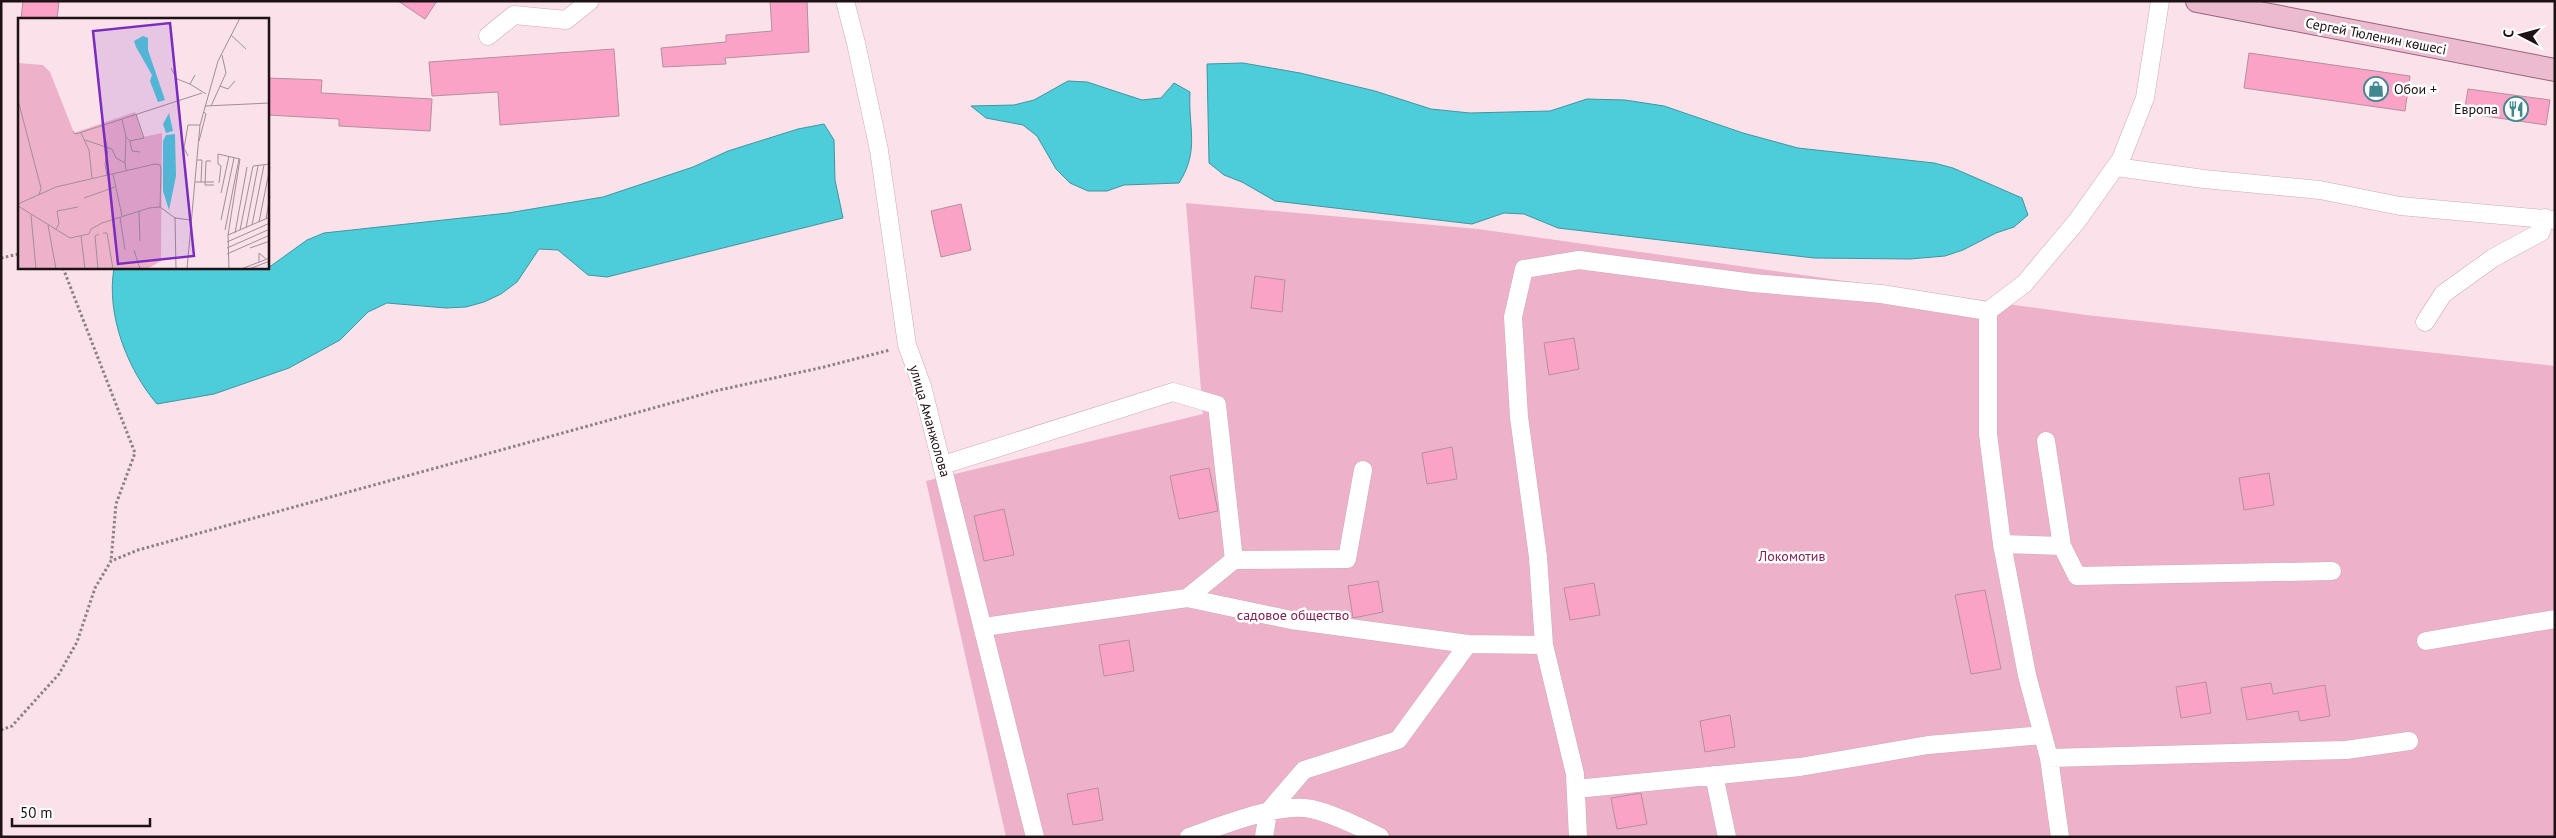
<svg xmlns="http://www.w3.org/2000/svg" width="2556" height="838" font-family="'PT Sans',sans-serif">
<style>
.green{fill:#edb2ca}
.water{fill:#4dcdda;stroke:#3f95a0}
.building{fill:#faa3c7;stroke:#b58f9e}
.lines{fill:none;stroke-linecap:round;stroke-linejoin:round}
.minor-casing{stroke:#cfa9b7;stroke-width:19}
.major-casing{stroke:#9b627a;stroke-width:24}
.path{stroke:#927f86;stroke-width:3;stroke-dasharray:2.5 2.5;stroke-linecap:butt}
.minor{stroke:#fff;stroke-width:18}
.major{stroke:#ebbbcf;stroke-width:22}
.labels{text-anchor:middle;stroke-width:5;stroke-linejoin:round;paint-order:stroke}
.street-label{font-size:14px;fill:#1f1217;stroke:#fff}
.poi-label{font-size:14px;fill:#1f1217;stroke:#fff;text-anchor:start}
.park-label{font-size:14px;fill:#842255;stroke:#fff}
.inset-road{fill:none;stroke:#a28e96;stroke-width:1}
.view{fill:#7b2cbf;fill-opacity:0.15;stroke:#7b2cbf;stroke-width:2.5}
.inset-edge{fill:none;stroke:#1f1217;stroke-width:2.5}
</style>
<rect width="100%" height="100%" fill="#fae1ea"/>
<!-- green -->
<path class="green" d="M1186 203 1478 229 2086 315 2555 366V837H1006L926 481 1203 414Z"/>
<!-- water -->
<path class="water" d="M1243 63 1300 73 1375 91 1431 109 1470 113 1550 111 1587 99 1625 100 1664 106 1743 133 1798 148 1934 163 1953 168 2022 198 2028 215 2014 227 1996 233 1963 250 1945 256 1910 259 1814 258 1558 228 1524 214 1504 213 1472 224 1275 201 1242 182 1224 175 1209 163 1207 64Z
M1068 81 1087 82 1142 100 1161 98 1174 83 1190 92C1188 128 1200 150 1179 183L1124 185 1107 191H1088L1070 183 1056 169 1037 136 1023 125 986 118 971 106 1014 105 1034 100Z
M824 124 834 140 835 180 843 218 607 277 588 275 558 250 539 249 517 282 501 294 484 302 466 307 446 308 387 303 368 312 340 340 289 368 214 394 157 404C127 369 106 314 114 268L260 269 268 268 307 240 324 233 508 213 603 197 693 167 728 151 798 129Z"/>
<!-- building -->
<path class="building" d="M23 1H59L57 19H21Z
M398 1H437L425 19Z
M770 1H807L809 52 725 58 726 64 663 67 661 48 726 42V35L772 31Z
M614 49 619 116 500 125 498 92 432 96 429 62Z
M2249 53 2410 76 2405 111 2244 88Z
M268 78 322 80 321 93 432 99 430 131 339 126V119L268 115Z
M2468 89 2550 100 2546 125 2464 113Z
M961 204 971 250 941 257 931 211Z
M1255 276 1285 280 1282 312 1251 308Z
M1574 338 1579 369 1549 375 1544 343Z
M1452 447 1457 479 1427 484 1422 453Z
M1209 468 1218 511 1179 519 1170 476Z
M2269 473 2274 505 2244 510 2239 478Z
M1004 509 1014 555 984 561 974 516Z
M1378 581 1383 612 1353 618 1348 586Z
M1594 583 1600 615 1570 620 1564 588Z
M1985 590 2001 669 1971 674 1955 595Z
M1129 640 1134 671 1104 676 1099 645Z
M2206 682 2211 713 2181 718 2176 687Z
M2271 683 2273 694 2325 685 2330 716 2300 721 2298 711 2247 720 2241 688Z
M1730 715 1735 747 1705 752 1700 721Z
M1098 788 1103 820 1073 825 1067 794Z
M1641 793 1647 824 1617 829 1611 798Z"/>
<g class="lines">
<defs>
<path id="minor" d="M845 1 856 43 879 150 907 345 922 386 1035 837
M488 36 514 15 566 20 590 1
M2116 167 2204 179 2320 190 2400 206 2555 220
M1988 311V434L2002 544 2027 675 2049 758 2060 837
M2425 322 2443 294 2493 258 2541 232 2545 218
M2046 441 2062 546
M943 465 1173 392 1217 405 1234 560 1187 598
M2002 544 2062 546 2077 576 2332 571
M1234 560 1347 559 1363 470
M984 627 1187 598 1291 620 1468 644
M2426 641 2555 619
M2049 758 2346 750 2409 741
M1714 775 1727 837
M1576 789 1800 767 1928 745 2043 735
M1189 837C1221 826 1272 805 1305 808 1326 810 1360 827 1380 837
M1264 837 1268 812 1304 770 1398 740 1468 644 1544 645
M1578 837 1575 774 1544 645 1538 557 1519 417 1513 317 1524 269 1579 260 1753 283 1881 294 1988 311 2024 284 2077 221 2121 159 2145 98 2160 1"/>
<path id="major" d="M2197 1 2555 70"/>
</defs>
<!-- minor casing -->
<use href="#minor" class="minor-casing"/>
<!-- major casing -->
<use href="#major" class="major-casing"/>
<!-- path -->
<path class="path" d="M1 258 19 254
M63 268 135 453 116 504 111 561
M1 730 12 726 59 674 77 642 95 588 111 561 138 550 715 391 824 367 890 350"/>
<!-- minor -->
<use href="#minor" class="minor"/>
<!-- major -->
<use href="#major" class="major"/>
</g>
<!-- icons -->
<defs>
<symbol id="shop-ring" viewBox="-11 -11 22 22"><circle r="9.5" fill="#fff" stroke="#40878f" stroke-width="1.5"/><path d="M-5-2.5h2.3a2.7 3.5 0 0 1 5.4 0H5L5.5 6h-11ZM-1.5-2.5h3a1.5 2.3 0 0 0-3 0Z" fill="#40878f"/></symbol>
<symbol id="restaurant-ring" viewBox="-11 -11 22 22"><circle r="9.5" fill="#fff" stroke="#40878f" stroke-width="1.5"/><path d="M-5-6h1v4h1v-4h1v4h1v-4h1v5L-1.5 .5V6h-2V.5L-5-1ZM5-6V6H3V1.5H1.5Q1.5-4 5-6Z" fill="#40878f"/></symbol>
</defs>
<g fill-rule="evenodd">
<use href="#shop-ring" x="2362" y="75" width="28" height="28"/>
<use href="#restaurant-ring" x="2502" y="95" width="28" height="28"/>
</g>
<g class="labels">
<!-- street labels -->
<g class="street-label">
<text transform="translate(2376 36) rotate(11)" y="5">Сергей Тюленин көшесі</text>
<text transform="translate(930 421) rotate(74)" y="5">улица Аманжолова</text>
</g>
<!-- poi labels -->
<g class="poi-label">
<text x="2394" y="94">Обои +</text>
<text x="2498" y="114" text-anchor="end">Европа</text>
</g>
<!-- park labels -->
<g class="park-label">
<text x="1792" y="561">Локомотив</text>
<text x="1293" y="620">садовое общество</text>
</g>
</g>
<!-- overview -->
<g transform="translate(18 18)">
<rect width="251" height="251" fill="#fae1ea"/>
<path d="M0 45 25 47 32 54 56 115 117 94 125 119 144 115 143 243 129 251H0Z" fill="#edb2ca"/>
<path d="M125 18 130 20V32L147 82 140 84 132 63 134 57 118 29 116 23ZM151 95 155 113 148 115 145 106ZM157 116 158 158 151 192 145 173V123L148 117Z" fill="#4dcdda"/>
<path class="inset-road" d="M213 17 228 31M153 50 159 61 172 66M177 57 172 66 188 76M202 68 210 71 217 63M0 82 23 170 21 177M187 88 252 85M193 88 208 55 204 37M104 101 108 119 107 145M84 108 90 132 87 146 89 157M55 113 57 116 61 115 184 75M63 115 71 132 74 160M108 119 112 123 126 120 118 96M67 122 94 131 98 140 107 145 108 152M112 123 114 133 122 134M181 123 188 96 186 94M170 138 166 130 170 107H182M179 142H184L183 164M193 143H188L187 167H196M235 148 252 146M95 156 104 198M177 164H196M201 165 203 148 200 146V136L222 141 210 217 211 251M203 175 211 138M66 180 97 169M0 186 38 169 137 146 142 147 143 151 142 189M0 188 52 220 71 216 73 211 84 205 131 190 142 189 157 200 173 202M121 193 122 223M13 197 18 251M102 199 107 232M157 199 158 251M248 201 252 178M203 202 216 140M241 204 252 149M30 207 38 251M234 207 246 147M228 210 240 148M38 211 41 206 39 193 60 189M207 212 221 141M222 212 235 148M85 215H89L95 251M217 215 229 149M210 217 252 199M63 218 67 251M209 224 252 205M209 230 252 211M232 230 252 223M116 232 122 251M209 236 252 217M241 244V235L248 241M80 251 77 218 81 216M169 251 182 107 200 43 222 0M223 251 252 240M231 251 252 243"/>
<path class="view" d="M152 5 176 238 100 246 75 13Z"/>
<rect width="251" height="251" class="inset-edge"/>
</g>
<!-- border -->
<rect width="2556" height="838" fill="none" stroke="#1f1217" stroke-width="5"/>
<!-- north arrow -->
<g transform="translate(2521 35) rotate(276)" stroke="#ffffff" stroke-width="4" paint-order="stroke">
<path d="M0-4L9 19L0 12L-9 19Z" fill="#1f1217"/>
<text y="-8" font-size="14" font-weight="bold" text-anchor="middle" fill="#1f1217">С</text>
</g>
<!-- scale -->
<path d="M12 818v8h138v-8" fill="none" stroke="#1f1217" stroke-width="2.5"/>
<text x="20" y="818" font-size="15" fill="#1f1217" stroke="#ffffff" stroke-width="4" paint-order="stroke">50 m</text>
</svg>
